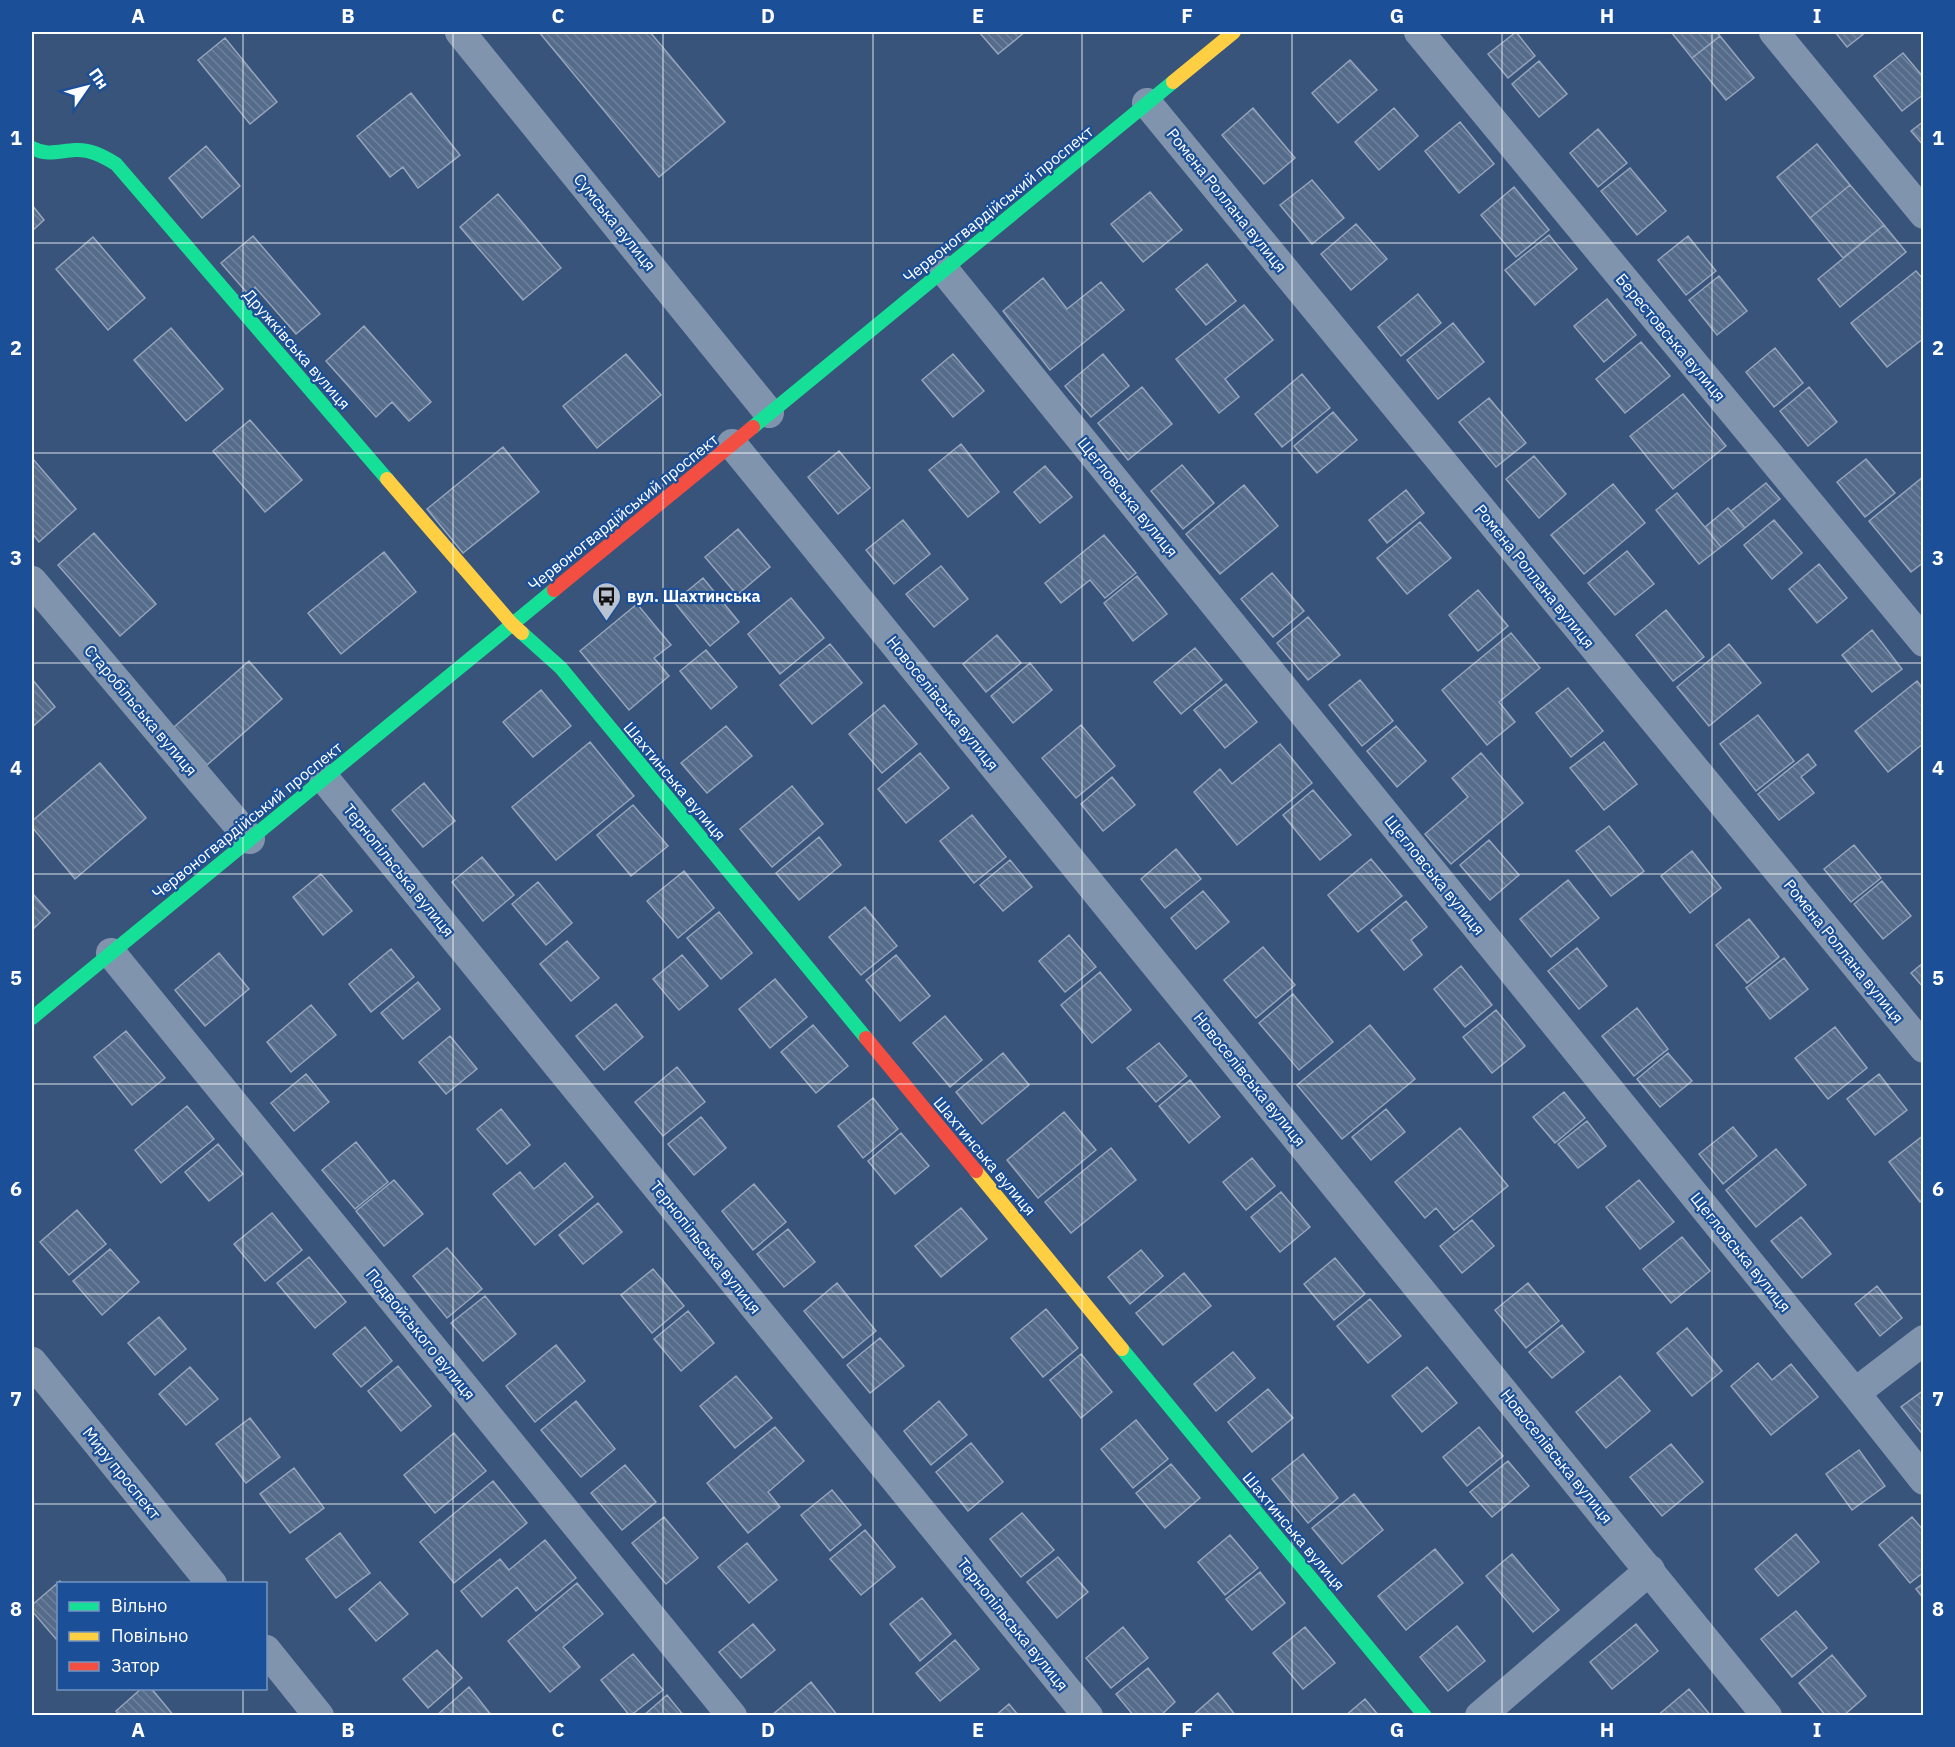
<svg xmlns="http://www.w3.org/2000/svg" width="1955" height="1747" font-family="'IBM Plex Sans',sans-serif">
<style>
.building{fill:url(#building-back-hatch);stroke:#96a5bb;stroke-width:1.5}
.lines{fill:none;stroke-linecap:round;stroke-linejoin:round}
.street{stroke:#8194ad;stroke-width:30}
.fast{stroke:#16e098;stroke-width:14}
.slow{stroke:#ffcf43;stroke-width:14}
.jam{stroke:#f24e42;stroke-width:14}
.grid{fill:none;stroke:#fff;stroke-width:1.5;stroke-opacity:0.55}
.labels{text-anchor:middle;stroke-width:4.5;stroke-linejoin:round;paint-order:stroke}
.street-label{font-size:16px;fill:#fff;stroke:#1b4f98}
.poi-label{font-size:16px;font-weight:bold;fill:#fff;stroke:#1b4f98;text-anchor:start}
.neatline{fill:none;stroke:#fff;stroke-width:2}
.grid-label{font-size:20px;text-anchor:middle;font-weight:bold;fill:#fff}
</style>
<defs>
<pattern id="building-back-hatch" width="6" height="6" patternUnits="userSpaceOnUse" patternTransform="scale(1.5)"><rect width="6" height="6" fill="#556b8a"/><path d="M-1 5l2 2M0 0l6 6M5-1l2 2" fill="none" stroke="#6e819c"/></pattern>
</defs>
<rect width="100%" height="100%" fill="#38547b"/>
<!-- building -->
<path class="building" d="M539 32H650L725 122 659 177Z
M979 32H1025L998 54Z
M1516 32 1535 56 1508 78 1488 54Z
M1671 32H1717L1720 36 1692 58Z
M1835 32H1866L1847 47Z
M1720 36 1754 78 1726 100 1692 58Z
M225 38 277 102 250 124 198 60Z
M1903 53 1924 78V94L1902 111 1874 76Z
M1350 60 1377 90 1338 123 1312 93Z
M1539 61 1567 94 1539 117 1512 84Z
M411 93 460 155 418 188 403 167 390 177 357 136Z
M1253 108 1295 158 1264 184 1222 135Z
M1394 108 1418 136 1379 170 1355 142Z
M1924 121V146L1911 131Z
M1460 122 1494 164 1459 193 1425 151Z
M1598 129 1627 163 1598 187 1570 153Z
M1817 144 1850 185 1810 218 1777 177Z
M206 146 240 186 202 218 169 178Z
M1630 168 1666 211 1637 235 1601 191Z
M1312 180 1344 218 1312 244 1280 205Z
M1850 185 1884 225 1843 258 1810 218Z
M1514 187 1549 230 1516 257 1481 215Z
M1150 192 1182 230 1143 262 1111 224Z
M498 194 561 268 523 300 460 227Z
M32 205 44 220 32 231Z
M1356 224 1387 259 1351 290 1321 254Z
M1884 225 1906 252 1840 307 1818 279Z
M1549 235 1577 269 1535 305 1505 270Z
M253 236 320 314 296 334 255 287 248 294 221 263Z
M1688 236 1716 271 1686 295 1658 260Z
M93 237 145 298 108 330 56 269Z
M1207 264 1236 301 1206 325 1176 289Z
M1916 271 1924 280V338L1887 367 1851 323Z
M1719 276 1747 311 1717 335 1689 300Z
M1043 278 1067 309 1101 282 1124 310 1050 370 1003 311Z
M1418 294 1441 323 1401 356 1378 327Z
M1607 299 1636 335 1604 362 1574 326Z
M1244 305 1273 340 1225 379 1239 397 1219 413 1176 359Z
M1453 323 1484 362 1438 399 1407 360Z
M364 326 431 402 409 421 392 402 376 417 326 361Z
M171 328 223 389 186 421 134 360Z
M1641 342 1670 376 1625 413 1596 379Z
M1775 348 1803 383 1774 407 1746 372Z
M626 354 661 395 597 448 563 406Z
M953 354 984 391 953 417 922 380Z
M1103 354 1129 386 1091 417 1065 386Z
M1302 374 1330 408 1282 447 1255 414Z
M1142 387 1172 424 1128 460 1098 423Z
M1809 387 1837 422 1808 446 1780 411Z
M1683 394 1726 446 1673 489 1630 436Z
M1489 398 1526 443 1496 467 1459 422Z
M1333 412 1357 440 1317 473 1294 446Z
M250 420 302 480 265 512 213 451Z
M961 444 999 492 968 517 929 470Z
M503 447 539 492 463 553 427 509Z
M839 451 870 488 838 514 808 477Z
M1534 456 1566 494 1539 518 1506 479Z
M32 458 76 509 39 542 32 533Z
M1866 459 1895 493 1865 517 1837 482Z
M1182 465 1214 503 1183 529 1151 491Z
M1045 466 1072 497 1040 523 1014 492Z
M1924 476V562L1911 572 1869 521Z
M1766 483 1780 499 1745 528 1731 511Z
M1613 484 1645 523 1584 574 1551 535Z
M1244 485 1278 526 1220 574 1186 534Z
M1406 490 1424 513 1387 543 1369 520Z
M1677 493 1721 547 1699 564 1656 510Z
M1728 508 1745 528 1721 547 1705 527Z
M903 520 930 554 894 584 866 550Z
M1774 520 1802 553 1772 579 1744 545Z
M1420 522 1451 558 1407 594 1377 558Z
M738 529 770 567 737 595 705 557Z
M94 533 156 604 120 636 58 565Z
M1104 535 1136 573 1105 598 1090 580 1061 603 1045 583Z
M1627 551 1654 584 1615 615 1588 583Z
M384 552 416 592 341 654 308 613Z
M1819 564 1847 598 1817 623 1789 589Z
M941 566 968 599 934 627 906 594Z
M1272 573 1304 611 1273 637 1241 599Z
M1137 576 1167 614 1133 641 1104 603Z
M703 578 739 622 710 646 674 602Z
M1478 590 1508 626 1478 651 1449 615Z
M791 598 824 638 780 674 748 634Z
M637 604 671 645 654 658 669 676 629 710 580 651Z
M1666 610 1704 657 1673 681 1636 635Z
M1308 617 1340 655 1308 680 1277 643Z
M1872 630 1902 669 1872 692 1842 655Z
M1511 633 1540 668 1499 702 1515 722 1487 745 1442 690Z
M997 635 1021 663 986 692 963 664Z
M830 644 862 683 812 724 780 685Z
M1729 644 1761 683 1709 726 1677 687Z
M1195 648 1222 680 1181 714 1154 682Z
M706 650 737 687 711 709 680 671Z
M249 661 282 699 207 765 174 727Z
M1030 663 1052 690 1013 723 991 696Z
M32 679 55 707 32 727Z
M1360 680 1393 721 1362 746 1329 705Z
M1917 681 1924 690V743L1888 772 1855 731Z
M1226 684 1257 722 1225 748 1194 710Z
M1568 688 1603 731 1571 757 1536 713Z
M541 690 571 726 533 757 503 722Z
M884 705 917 744 882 773 849 734Z
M1758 715 1794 761 1756 791 1720 744Z
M1081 725 1115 766 1076 798 1042 758Z
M726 726 752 756 707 793 681 763Z
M1396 726 1426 761 1397 787 1367 751Z
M590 742 634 796 556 860 512 807Z
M1604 742 1637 784 1604 810 1570 768Z
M1280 744 1312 783 1237 845 1194 792 1220 769 1232 784Z
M920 753 949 788 906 823 878 789Z
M1481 753 1523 803 1451 864 1425 834 1468 797 1452 778Z
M1808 754 1816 765 1801 777 1814 793 1779 820 1758 794Z
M100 763 146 818 75 879 32 827V821Z
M1112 777 1135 805 1103 831 1081 804Z
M424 783 455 821 423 847 392 810Z
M792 786 823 824 772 867 740 829Z
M1313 790 1351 835 1320 860 1283 815Z
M633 805 668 846 631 876 597 835Z
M972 815 1006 857 974 883 940 841Z
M1609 826 1644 871 1611 896 1576 851Z
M819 837 841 865 799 900 776 873Z
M1489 840 1519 875 1490 900 1460 865Z
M1854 845 1881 878 1851 902 1824 869Z
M1176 849 1201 879 1165 908 1141 879Z
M1692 851 1721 888 1690 913 1661 876Z
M482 857 514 895 483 921 452 882Z
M1371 859 1402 896 1358 932 1328 895Z
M1010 860 1032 887 1003 911 980 885Z
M684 871 714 908 678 938 647 901Z
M321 874 352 911 323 935 293 897Z
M1568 880 1599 918 1551 957 1520 919Z
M1882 881 1911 916 1883 939 1854 904Z
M538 882 572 923 546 945 512 904Z
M1203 891 1229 922 1196 949 1171 918Z
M32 893 50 913 32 930Z
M1406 901 1427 927 1411 940 1422 955 1404 970 1371 930Z
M865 907 897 946 861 975 829 937Z
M719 912 752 953 721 979 687 938Z
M1749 919 1779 957 1747 983 1716 945Z
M1069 935 1096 967 1065 992 1039 961Z
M567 941 599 978 571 1001 540 964Z
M1263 947 1295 985 1256 1018 1224 980Z
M1577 948 1607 986 1579 1009 1548 971Z
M391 949 414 977 371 1012 349 984Z
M219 953 249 989 205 1026 175 990Z
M682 955 708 986 679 1010 653 979Z
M896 955 930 996 900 1021 866 980Z
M1784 958 1808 989 1770 1019 1746 988Z
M1924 962V988L1911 973Z
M1461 966 1492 1005 1465 1027 1434 989Z
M1100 972 1131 1010 1092 1043 1061 1005Z
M775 979 807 1017 770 1048 739 1009Z
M418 982 440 1009 403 1039 381 1013Z
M1293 994 1333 1042 1299 1070 1259 1023Z
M616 1004 643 1037 604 1070 576 1036Z
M311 1005 336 1035 291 1072 267 1042Z
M1637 1008 1668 1049 1634 1076 1602 1036Z
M1496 1010 1525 1046 1492 1073 1463 1037Z
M945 1016 982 1060 950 1087 913 1043Z
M813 1025 848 1066 816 1093 781 1052Z
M1370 1025 1415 1079 1342 1139 1297 1085Z
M1835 1027 1867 1068 1828 1099 1795 1058Z
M126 1031 165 1078 132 1105 94 1057Z
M450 1036 477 1069 446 1094 419 1062Z
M1159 1043 1187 1076 1156 1102 1127 1068Z
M1003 1053 1029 1085 982 1124 956 1092Z
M1668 1053 1692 1081 1660 1107 1637 1079Z
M677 1067 705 1102 663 1136 635 1102Z
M306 1074 329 1102 294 1131 271 1103Z
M1879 1074 1907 1110 1875 1135 1847 1099Z
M1190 1080 1220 1117 1189 1143 1159 1106Z
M1564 1092 1585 1118 1555 1143 1533 1117Z
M873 1098 898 1129 863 1158 838 1126Z
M187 1106 214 1139 161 1183 135 1150Z
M501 1109 530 1145 507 1164 477 1129Z
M1386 1109 1405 1132 1371 1160 1352 1137Z
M1064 1112 1096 1150 1038 1198 1007 1160Z
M701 1117 726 1148 694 1175 668 1144Z
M1587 1121 1606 1146 1578 1168 1558 1144Z
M1733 1127 1757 1156 1723 1184 1699 1154Z
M1460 1128 1508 1186 1454 1230 1436 1208 1425 1218 1395 1182Z
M901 1133 929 1166 895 1194 868 1161Z
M1924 1135V1199L1920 1202 1889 1162Z
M356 1142 388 1182 355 1209 322 1170Z
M218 1144 243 1174 209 1201 185 1172Z
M1111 1148 1136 1180 1071 1233 1045 1202Z
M1776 1149 1806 1185 1756 1227 1726 1190Z
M1252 1158 1275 1186 1246 1210 1223 1182Z
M565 1163 593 1197 535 1245 493 1194 520 1172 534 1189Z
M394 1180 423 1214 384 1246 356 1211Z
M1639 1180 1674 1222 1640 1249 1606 1207Z
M754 1184 786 1222 753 1250 722 1211Z
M1281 1192 1310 1227 1280 1252 1251 1217Z
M598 1203 622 1232 583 1264 559 1235Z
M961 1208 987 1239 941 1277 915 1246Z
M77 1210 106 1244 69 1275 40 1242Z
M272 1213 302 1250 265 1281 234 1244Z
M1801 1217 1831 1254 1802 1278 1771 1241Z
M1472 1220 1494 1246 1462 1273 1440 1246Z
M788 1229 815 1262 784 1287 757 1254Z
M1682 1237 1710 1271 1671 1303 1643 1269Z
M447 1248 482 1289 447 1318 413 1276Z
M110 1249 139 1282 102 1315 73 1281Z
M1141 1250 1163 1276 1130 1304 1108 1277Z
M309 1257 346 1302 315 1328 277 1283Z
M1335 1258 1365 1294 1334 1320 1304 1284Z
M653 1269 684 1306 652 1333 621 1295Z
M1184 1273 1211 1306 1163 1345 1136 1313Z
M837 1283 876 1331 843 1358 804 1311Z
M1528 1283 1559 1321 1526 1348 1495 1310Z
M1877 1286 1902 1318 1880 1336 1855 1304Z
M485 1296 516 1334 483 1361 451 1323Z
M1370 1299 1401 1336 1368 1363 1337 1326Z
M1046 1309 1078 1348 1043 1377 1011 1338Z
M688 1311 714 1343 681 1371 654 1339Z
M159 1317 186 1349 155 1375 128 1343Z
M1562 1325 1584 1352 1552 1378 1529 1352Z
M365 1327 392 1361 361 1387 333 1354Z
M1687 1328 1722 1371 1692 1396 1657 1353Z
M880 1338 904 1366 870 1393 847 1365Z
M556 1345 585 1381 535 1422 506 1386Z
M1233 1352 1255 1378 1216 1411 1194 1384Z
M1081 1354 1112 1392 1081 1418 1050 1380Z
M1758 1363 1772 1380 1791 1364 1818 1397 1771 1435 1731 1386Z
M398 1366 431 1406 401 1431 368 1391Z
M190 1367 218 1399 186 1425 159 1394Z
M1427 1367 1457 1403 1422 1432 1392 1396Z
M736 1376 772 1418 735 1448 700 1406Z
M1620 1376 1650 1411 1606 1448 1576 1412Z
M1268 1389 1293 1418 1252 1452 1228 1422Z
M1924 1390V1436L1901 1407Z
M576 1401 615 1449 581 1477 541 1430Z
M939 1401 967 1435 931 1465 904 1431Z
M250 1418 280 1457 246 1483 216 1444Z
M1136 1420 1168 1459 1133 1488 1101 1449Z
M775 1427 804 1461 768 1492 780 1507 748 1533 707 1483Z
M1479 1427 1503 1456 1467 1486 1443 1457Z
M454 1433 486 1471 435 1513 404 1475Z
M971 1443 1003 1482 968 1511 936 1472Z
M1671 1444 1703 1482 1662 1516 1630 1477Z
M1859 1450 1885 1486 1852 1510 1826 1474Z
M1303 1454 1338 1498 1308 1523 1272 1479Z
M1508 1461 1529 1486 1492 1517 1470 1492Z
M1171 1464 1200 1498 1165 1528 1136 1493Z
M625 1465 656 1502 622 1530 591 1493Z
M294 1468 324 1508 290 1533 260 1494Z
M493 1481 527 1523 454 1583 420 1542Z
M832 1490 861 1525 830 1551 801 1515Z
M1354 1494 1383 1530 1342 1564 1312 1528Z
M1022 1513 1054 1550 1021 1577 990 1539Z
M664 1517 698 1558 666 1584 632 1543Z
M1912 1517 1924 1531V1572L1910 1583 1879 1545Z
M865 1530 895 1567 861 1595 830 1559Z
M340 1533 370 1573 336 1598 306 1559Z
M1796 1534 1819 1562 1778 1596 1755 1569Z
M1230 1535 1258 1568 1225 1595 1198 1562Z
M545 1540 576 1578 536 1611 517 1587 482 1617 461 1591 500 1559 509 1570Z
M747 1543 777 1580 749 1603 718 1567Z
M1435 1549 1463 1583 1406 1630 1378 1596Z
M1512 1554 1559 1610 1533 1632 1486 1576Z
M1058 1557 1088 1592 1057 1618 1027 1582Z
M1260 1572 1285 1603 1252 1630 1226 1599Z
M60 1581 63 1584H58V1637L56 1639 32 1611V1605Z
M380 1582 408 1614 376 1641 349 1609Z
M577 1583 603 1614 563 1647 580 1667 550 1692 508 1641Z
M1924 1583V1599L1916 1589Z
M922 1598 951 1634 920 1661 890 1624Z
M1796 1611 1827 1648 1792 1677 1761 1639Z
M753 1624 775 1650 741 1678 719 1652Z
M1636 1624 1658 1651 1612 1689 1590 1662Z
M1457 1626 1485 1661 1448 1691 1420 1657Z
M1123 1627 1148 1658 1111 1688 1086 1658Z
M1305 1627 1335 1663 1303 1689 1273 1653Z
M955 1640 979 1669 940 1701 916 1673Z
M437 1650 462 1678 428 1708 403 1679Z
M633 1654 663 1690 630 1716 601 1680Z
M1832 1655 1866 1696 1843 1716H1826L1799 1683Z
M1148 1668 1175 1702 1160 1716H1134L1116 1694Z
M811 1682 838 1716H773L772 1715Z
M469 1687 492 1716H436Z
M142 1688H151L174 1716H120L116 1711Z
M1689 1689 1711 1716H1657Z
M1218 1693 1236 1716H1192Z
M667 1695 684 1716H643Z
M1365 1699 1379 1716H1345Z
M1009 1704 1019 1716H995Z"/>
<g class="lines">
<!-- street -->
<path class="street" d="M460 32 769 413
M1419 32 1924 642
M1774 32 1924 214
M1147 103 1924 1048
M944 270 1855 1393 1924 1480
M732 444 1767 1716
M32 581 250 839
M324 778 1088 1716
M111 953 732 1716
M32 1362 212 1584
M1855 1393 1924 1340
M266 1650 319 1716
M1480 1716 1650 1570"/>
<!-- fast -->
<path class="fast" d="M32 148C47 156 59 151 75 150 90 149 103 156 116 164L387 479
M753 427 1173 82
M522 633 561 668 866 1038
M32 1018 554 590
M1122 1349 1425 1716"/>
<!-- slow -->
<path class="slow" d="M1173 82 1234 32
M387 479 512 624 522 633
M976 1171 1122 1349"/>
<!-- jam -->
<path class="jam" d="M554 590 753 427
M866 1038 976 1171"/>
</g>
<!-- grid -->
<path class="grid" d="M243 32V1584M453 32V1716M663 32V1716M873 32V1716M1082 32V1716M1292 32V1716M1502 32V1716M1712 32V1716M32 243H1924M32 453H1924M32 663H1924M32 874H1924M32 1084H1924M32 1294H1924M32 1504H1924M243 1688V1716"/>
<!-- icons -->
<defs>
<symbol id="bus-pin" viewBox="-11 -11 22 30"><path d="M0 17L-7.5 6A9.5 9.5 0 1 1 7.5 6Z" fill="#b9c3d1" stroke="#1b4f98"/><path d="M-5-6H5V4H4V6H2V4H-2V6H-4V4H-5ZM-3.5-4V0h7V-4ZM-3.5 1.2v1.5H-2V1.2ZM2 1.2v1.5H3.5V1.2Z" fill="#111"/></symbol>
</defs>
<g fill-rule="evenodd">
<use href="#bus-pin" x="590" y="580" width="33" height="45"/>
</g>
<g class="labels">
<!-- street labels -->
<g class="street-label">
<text transform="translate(1227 200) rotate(51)" y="6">Ромена Роллана вулиця</text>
<text transform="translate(998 204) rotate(-39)" y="6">Червоногвардійський проспект</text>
<text transform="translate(615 222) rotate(51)" y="6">Сумська вулиця</text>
<text transform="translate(1671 337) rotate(50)" y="6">Берестовська вулиця</text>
<text transform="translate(297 349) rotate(49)" y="6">Дружківська вулиця</text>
<text transform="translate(1128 497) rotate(51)" y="6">Щегловська вулиця</text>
<text transform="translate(623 512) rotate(-39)" y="6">Червоногвардійський проспект</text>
<text transform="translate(1535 576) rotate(51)" y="6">Ромена Роллана вулиця</text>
<text transform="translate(943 703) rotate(51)" y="6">Новоселівська вулиця</text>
<text transform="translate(141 710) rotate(50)" y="6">Старобільська вулиця</text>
<text transform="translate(675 781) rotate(50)" y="6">Шахтинська вулиця</text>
<text transform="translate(247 820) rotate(-39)" y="6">Червоногвардійський проспект</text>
<text transform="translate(399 870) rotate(51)" y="6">Тернопільська вулиця</text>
<text transform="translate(1435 875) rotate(51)" y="6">Щегловська вулиця</text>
<text transform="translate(1844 951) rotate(51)" y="6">Ромена Роллана вулиця</text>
<text transform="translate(1250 1079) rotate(51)" y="6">Новоселівська вулиця</text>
<text transform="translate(985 1156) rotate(50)" y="6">Шахтинська вулиця</text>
<text transform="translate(706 1247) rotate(51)" y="6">Тернопільська вулиця</text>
<text transform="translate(1741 1252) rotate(51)" y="6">Щегловська вулиця</text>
<text transform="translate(421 1334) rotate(51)" y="6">Подвойського вулиця</text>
<text transform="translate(1557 1456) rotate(51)" y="6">Новоселівська вулиця</text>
<text transform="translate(122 1473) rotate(51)" y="6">Миру проспект</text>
<text transform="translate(1294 1531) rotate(50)" y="6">Шахтинська вулиця</text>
<text transform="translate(1013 1624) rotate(51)" y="6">Тернопільська вулиця</text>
</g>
<!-- poi labels -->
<g class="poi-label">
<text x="627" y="602">вул. Шахтинська</text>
</g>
</g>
<!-- border -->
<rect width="1955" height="1747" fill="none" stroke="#1b4f98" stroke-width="66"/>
<!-- legend -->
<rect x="57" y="1582" width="210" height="108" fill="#1b4f98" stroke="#7695c1" stroke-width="1.5"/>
<rect x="69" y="1602" width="30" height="9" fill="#16e098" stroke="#7695c1" stroke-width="1.5"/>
<text x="111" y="1612" font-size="18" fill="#ffffff">Вільно</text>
<rect x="69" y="1632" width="30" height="9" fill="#ffcf43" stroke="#7695c1" stroke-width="1.5"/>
<text x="111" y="1642" font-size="18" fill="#ffffff">Повільно</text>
<rect x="69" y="1662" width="30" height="9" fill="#f24e42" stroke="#7695c1" stroke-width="1.5"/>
<text x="111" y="1672" font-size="18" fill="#ffffff">Затор</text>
<!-- north arrow -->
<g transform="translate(87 87) rotate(55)" stroke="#1b4f98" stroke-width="4.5" paint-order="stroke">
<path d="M0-4.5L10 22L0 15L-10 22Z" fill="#ffffff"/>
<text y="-9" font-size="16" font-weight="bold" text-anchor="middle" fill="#ffffff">Пн</text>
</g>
<rect x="33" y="33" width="1889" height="1681" class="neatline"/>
<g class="grid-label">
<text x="138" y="23">A</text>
<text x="348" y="23">B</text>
<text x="558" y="23">C</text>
<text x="768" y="23">D</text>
<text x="978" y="23">E</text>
<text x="1187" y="23">F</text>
<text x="1397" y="23">G</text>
<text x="1607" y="23">H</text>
<text x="1817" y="23">I</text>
<text x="16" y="145">1</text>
<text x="1938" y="145">1</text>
<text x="16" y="355">2</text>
<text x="1938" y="355">2</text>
<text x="16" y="565">3</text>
<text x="1938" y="565">3</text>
<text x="16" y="775">4</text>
<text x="1938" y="775">4</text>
<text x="16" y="985">5</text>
<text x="1938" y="985">5</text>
<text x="16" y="1196">6</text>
<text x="1938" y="1196">6</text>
<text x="16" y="1406">7</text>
<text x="1938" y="1406">7</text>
<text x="16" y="1616">8</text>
<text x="1938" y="1616">8</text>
<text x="138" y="1737">A</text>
<text x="348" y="1737">B</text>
<text x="558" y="1737">C</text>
<text x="768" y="1737">D</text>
<text x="978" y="1737">E</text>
<text x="1187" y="1737">F</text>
<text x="1397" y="1737">G</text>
<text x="1607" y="1737">H</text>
<text x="1817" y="1737">I</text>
</g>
</svg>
